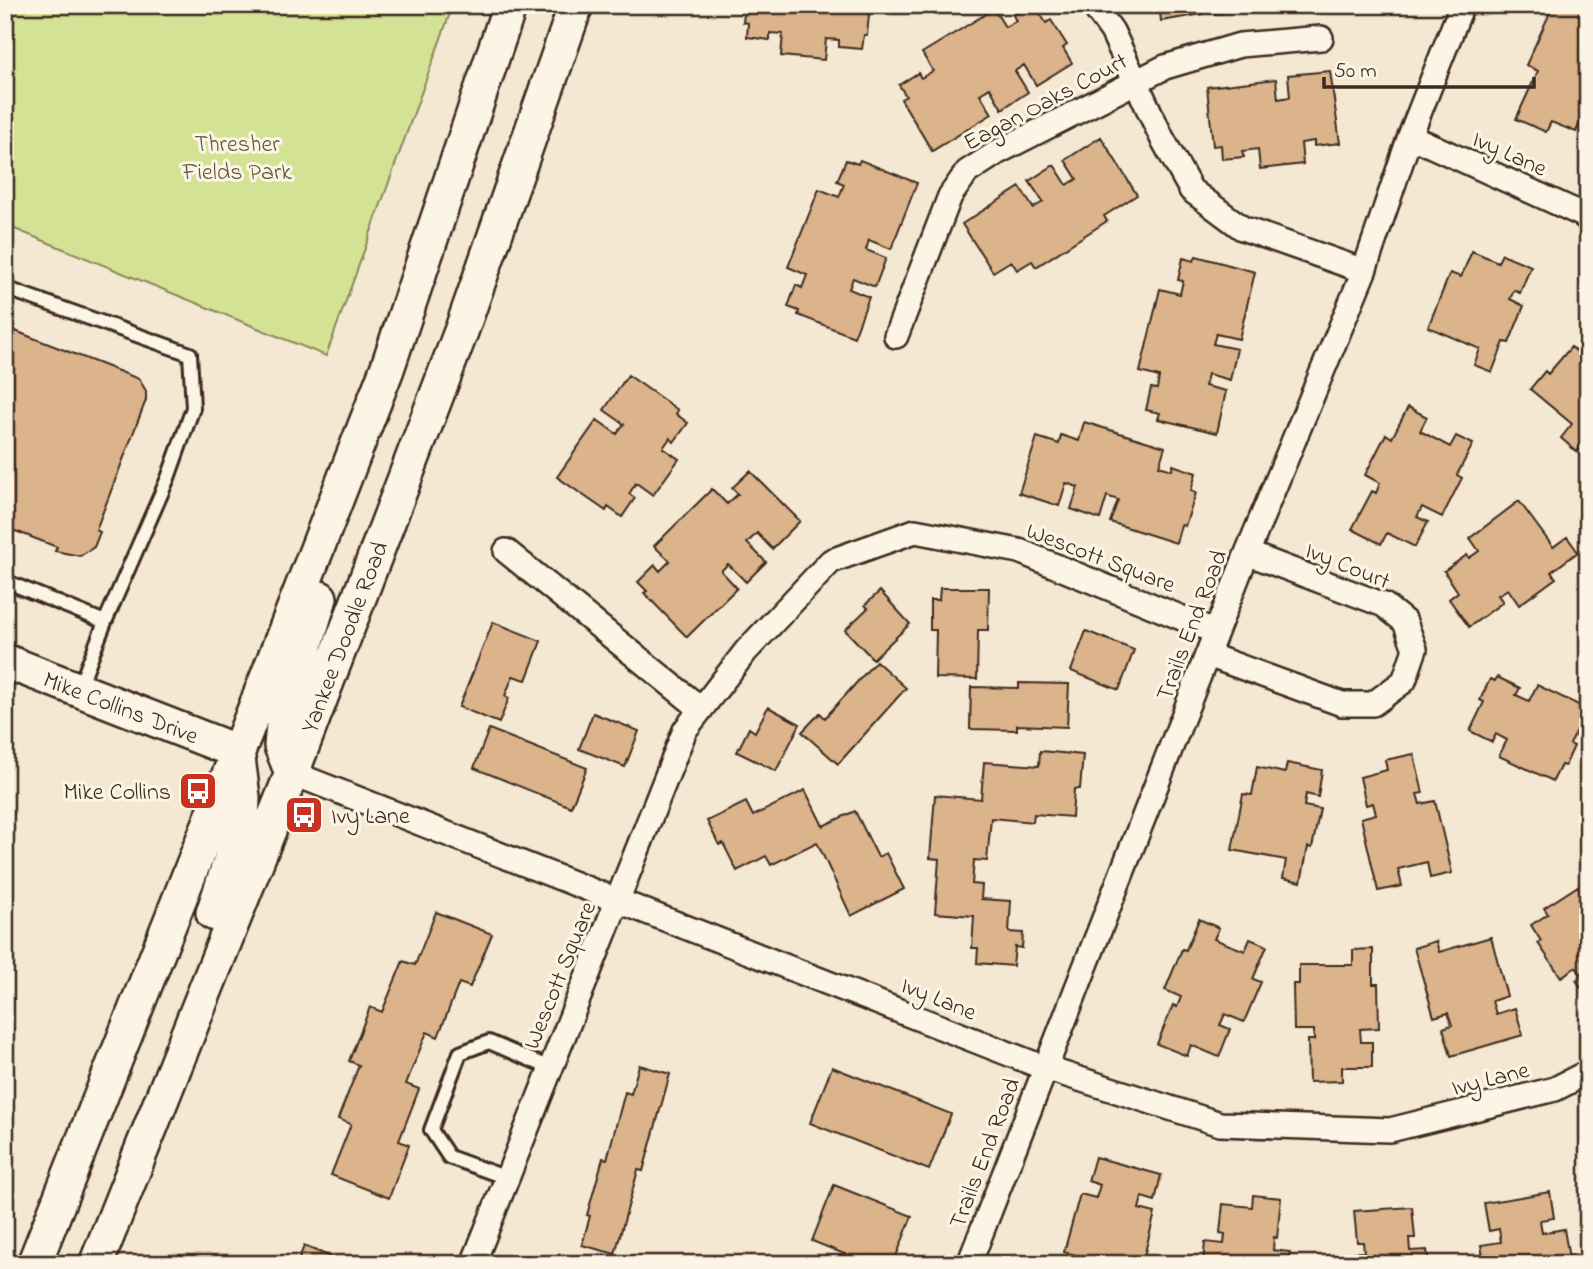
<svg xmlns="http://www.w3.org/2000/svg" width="1593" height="1269" font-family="'Indie Flower',sans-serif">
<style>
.green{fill:#d4e295;stroke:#88865a;stroke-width:2}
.building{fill:#dbb48c;stroke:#3b2a1e;stroke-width:2}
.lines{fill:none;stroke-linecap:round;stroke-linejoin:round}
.lane-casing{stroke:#3b2a1e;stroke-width:18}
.street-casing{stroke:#3b2a1e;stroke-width:28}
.secondary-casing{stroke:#3b2a1e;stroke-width:38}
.lane{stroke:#fcf5e5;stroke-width:12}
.street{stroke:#fcf5e5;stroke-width:23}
.secondary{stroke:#fcf5e5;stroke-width:33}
.labels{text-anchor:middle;stroke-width:6;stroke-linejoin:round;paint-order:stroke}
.street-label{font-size:24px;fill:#3b2a1e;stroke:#fcf5e5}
.park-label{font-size:24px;fill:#61583c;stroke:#fcf5e5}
.poi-label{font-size:24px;fill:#3b2a1e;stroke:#fcf5e5;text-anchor:end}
</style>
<rect width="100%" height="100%" fill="#f5e8d3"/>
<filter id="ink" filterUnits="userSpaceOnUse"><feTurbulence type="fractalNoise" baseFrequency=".0143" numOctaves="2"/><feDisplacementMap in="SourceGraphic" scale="14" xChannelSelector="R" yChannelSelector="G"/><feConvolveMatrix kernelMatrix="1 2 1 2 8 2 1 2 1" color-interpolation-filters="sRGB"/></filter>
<g filter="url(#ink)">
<!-- green -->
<path class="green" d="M5 5H453L326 356 5 225Z"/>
<!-- building -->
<path class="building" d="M745 5H870L867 35H864L862 49 839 47V40L826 39 824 60 781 56 783 34 770 33V40L747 37 748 23 743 22Z
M1029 5H1035L1046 23 1051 20 1067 45 1063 48 1072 63 1036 85 1024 65 1015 71 1028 92 1002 109 990 88 980 94 992 114 932 151 901 99 906 96 899 85 918 73 921 78 933 71 922 53 994 9 1005 27 1016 21 1013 15Z
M1159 5H1201L1203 14 1161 21Z
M1213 5H1245V9L1215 14Z
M1561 5H1582L1578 15 1588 20V93L1586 92 1581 103 1587 106 1576 132 1551 122 1546 132 1516 119 1538 71 1526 65 1553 6 1559 9Z
M1330 71 1340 143 1314 146V141L1301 143 1303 164 1260 169 1258 149 1242 151 1244 157 1222 159 1221 145 1213 146 1207 87 1276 79 1278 99 1290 97 1288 75Z
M1101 137 1137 195 1104 216 1107 221 1036 267 1032 261 1017 270 1011 261 993 272 962 224 1020 187 1033 208 1043 202 1029 181 1054 165 1067 185 1077 179 1065 160Z
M846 160 858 164 860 160 917 183 891 249 869 240 866 250 886 258 875 287 853 278 849 289 869 297 854 337 798 315 799 311 788 307 796 285 802 288 807 275 788 267 819 189 839 197 844 184 837 181Z
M1472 251 1498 262 1502 254 1531 266 1520 293 1514 290 1510 299 1524 306 1509 343 1504 342 1492 372 1474 365 1480 349 1428 327 1450 273 1461 277Z
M1196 256 1255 272 1239 339 1216 334 1213 344 1237 349 1230 380 1208 374 1205 386 1226 391 1217 433 1158 419 1160 413 1146 410 1151 388 1157 389 1159 377 1140 372 1160 289 1180 294 1183 281 1178 280 1183 258 1194 261Z
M5 327 139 379 146 391V400L96 530 100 532 94 547 80 556 55 551 57 547 5 527Z
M1588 338V439L1577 452 1561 438 1572 424 1530 389 1545 371 1548 374 1571 347 1576 351Z
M628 375 678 410 676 414 688 423 674 442 670 438 663 448 679 459 653 495 636 483 629 494 635 498 622 517 608 507 606 511 557 477 597 420 617 434 624 424 604 410Z
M1408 407 1427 417 1420 431 1450 447 1456 436 1473 444 1457 475 1462 478 1442 517 1422 507 1417 517 1428 522 1415 547 1387 533 1381 544 1352 529 1372 491 1376 493 1380 483 1365 475 1386 434 1392 438Z
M1084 422 1165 447 1159 466 1172 470 1173 465 1196 473 1191 491 1196 493 1185 526 1181 525 1176 543 1110 522 1118 500 1107 496 1100 519 1071 509 1078 487 1066 483 1059 506 1019 493 1037 437 1059 444 1061 435 1079 441Z
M750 471 800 521 772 549 757 533 747 543 766 562 746 582 728 564 721 571 737 588 687 637 644 593 647 591 638 582 655 565 660 571 670 561 654 546 712 489 727 504 738 494 732 488Z
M1519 501 1553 547 1567 537 1578 552 1551 572 1556 578 1519 605 1508 589 1498 595 1503 602 1469 627 1449 599 1458 592 1444 571 1467 555 1469 558 1479 551 1470 538Z
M940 588H989L988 630H978L977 679 935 678 936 630H930V600H939Z
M880 591 910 624 873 659 845 630 868 608 865 605Z
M493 622 541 641 526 680 513 676 505 696 509 698 499 723 459 707Z
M1086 631 1134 650 1119 690 1071 671Z
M876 661 906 688 838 764 802 732 820 713 825 718Z
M1497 677 1520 688 1516 695 1529 701 1537 685 1585 708 1583 713 1588 716V736L1577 731 1570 744 1574 746 1565 766 1561 765 1553 781 1499 756 1507 740 1496 734 1492 742 1470 731 1484 702 1480 700 1490 679 1495 681Z
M1019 683 1069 684 1067 727 1017 725V730L970 729 971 687 1019 688Z
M768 707 800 724 776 771 737 752 749 728 755 732Z
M593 713 639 731 625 767 579 749Z
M489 729 587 768 571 807 474 768Z
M1040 751 1083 755 1080 789H1074L1072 817 1034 814 1033 822 991 818 987 861 974 860 972 884 982 885 981 899 1011 901 1009 932 1023 933 1022 948 1015 947 1013 966 977 963 978 948H972L974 916 935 913 939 859 930 858 935 795 981 799 984 762 1039 766Z
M1414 754 1423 793 1417 794 1420 804 1435 801 1452 873 1430 878 1427 862 1398 869 1402 886 1378 891 1361 818 1376 814 1373 803 1366 805 1360 777 1387 770 1385 760Z
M1287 763 1322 770 1318 797 1306 794 1304 806 1320 809 1312 848 1308 847 1301 882 1283 878 1286 860 1232 850 1243 794 1252 795 1257 767 1285 773Z
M805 790 823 826 855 811 878 857 886 853 904 889 851 916 817 842 771 865 766 856 737 871 723 843 719 845 707 821 746 802 753 816Z
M1578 886 1581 891 1588 886V998L1576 980 1582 976 1576 967 1561 977 1538 943 1541 941 1531 925 1548 914 1544 908Z
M436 912 492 934 470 987 459 983 438 1037 427 1032 406 1084 419 1089 399 1141 409 1145 389 1198 331 1175 351 1124 338 1119 359 1065 349 1061 370 1007 382 1012 403 961 415 965Z
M1199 919 1219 928 1214 939 1245 951 1250 939 1267 946 1253 979 1261 982 1244 1022 1225 1014 1220 1025 1230 1029 1219 1057 1191 1045 1187 1056 1157 1044 1173 1005 1177 1007 1181 997 1165 990 1182 949 1186 950Z
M1491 937 1507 996 1492 1001 1496 1014 1515 1008 1523 1035 1451 1056 1443 1028 1452 1025 1448 1013 1434 1017 1414 948 1436 941 1439 952Z
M1373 949V984H1378L1379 1028 1360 1029 1361 1042H1372V1067H1342V1081L1309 1082 1308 1040H1314V1030H1294L1293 984H1299V965H1353V950Z
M639 1065 670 1074 643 1171 638 1170 615 1254 582 1245 590 1216 587 1215 603 1158 607 1159 625 1092 631 1094Z
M832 1067 951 1114 929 1170 810 1123Z
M1095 1157 1161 1175 1155 1201 1142 1197 1139 1209 1155 1213 1142 1264H1117L1095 1256 1094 1260 1064 1252 1080 1194 1096 1198 1100 1185 1088 1181Z
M834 1185 912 1216 893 1264H869L812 1241Z
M1550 1192 1554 1218 1540 1220 1542 1233 1564 1229 1570 1264H1484L1481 1245 1501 1242 1499 1229 1489 1231 1484 1203Z
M1253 1195 1281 1198 1277 1238 1274 1237 1273 1250 1290 1252 1288 1264H1203L1205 1242 1224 1244 1225 1234 1220 1233 1223 1204 1252 1207Z
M1412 1207 1415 1238H1409L1410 1251 1427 1250 1429 1264H1349V1253L1364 1252 1363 1242H1357L1354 1211Z
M304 1246 349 1264H297Z"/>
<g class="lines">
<defs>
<path id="lane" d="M5 288 190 354 193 408 168 478 105 622 79 688
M5 581 105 622
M507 1178 449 1157 431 1130 460 1053 489 1042 550 1068"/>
<path id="street" d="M1093 5 1112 31 1162 138 1191 190 1242 228 1364 271
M1410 136 1581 214 1588 219
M896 336 950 196 967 172 998 152 1165 67 1240 45 1321 38
M506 551 701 709
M1208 655 1342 704H1373L1404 681 1415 649 1405 622 1384 605 1247 553
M292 773 1045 1068 1220 1124 1390 1130 1555 1089 1588 1072
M473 1264 685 730 746 651 831 561 915 531 1019 551 1216 632
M969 1264 1247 553 1364 271 1410 136 1462 5"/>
<path id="secondary" d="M5 661 238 752
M292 773 281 746 284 716 320 598
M213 913 242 826 243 797 238 758
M34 1264 238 752 387 369 510 5
M96 1264 292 773 462 329 576 5"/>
</defs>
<!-- lane casing -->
<use href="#lane" class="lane-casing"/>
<!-- street casing -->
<use href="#street" class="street-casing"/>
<!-- secondary casing -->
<use href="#secondary" class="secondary-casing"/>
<!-- lane -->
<use href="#lane" class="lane"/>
<!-- street -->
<use href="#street" class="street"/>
<!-- secondary -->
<use href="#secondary" class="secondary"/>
</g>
</g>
<!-- icons -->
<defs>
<symbol id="bus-square" viewBox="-11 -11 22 22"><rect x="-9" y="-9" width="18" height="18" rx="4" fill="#c8321e" stroke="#fcf5e5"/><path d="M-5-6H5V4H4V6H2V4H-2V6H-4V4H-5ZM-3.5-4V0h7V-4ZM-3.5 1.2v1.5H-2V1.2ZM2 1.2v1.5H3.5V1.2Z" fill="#fff"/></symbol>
</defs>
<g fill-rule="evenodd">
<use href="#bus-square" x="176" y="769" width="44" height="44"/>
<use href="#bus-square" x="282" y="793" width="44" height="44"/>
</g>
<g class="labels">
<!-- street labels -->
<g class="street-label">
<text transform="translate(1045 101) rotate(-28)" y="8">Eagan Oaks Court</text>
<text transform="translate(1510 153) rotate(24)" y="8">Ivy Lane</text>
<text transform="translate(1101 557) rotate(21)" y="8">Wescott Square</text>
<text transform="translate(1348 565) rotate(22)" y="8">Ivy Court</text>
<text transform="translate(1191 625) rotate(-69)" y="8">Trails End Road</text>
<text transform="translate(344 637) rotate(-69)" y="8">Yankee Doodle Road</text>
<text transform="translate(121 707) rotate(21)" y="8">Mike Collins Drive</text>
<text transform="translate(559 975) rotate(-68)" y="8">Wescott Square</text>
<text transform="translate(939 998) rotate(22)" y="8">Ivy Lane</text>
<text transform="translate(1490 1078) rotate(-14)" y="8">Ivy Lane</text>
<text transform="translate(984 1153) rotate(-69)" y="8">Trails End Road</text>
</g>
<!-- park labels -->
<g class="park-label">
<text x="237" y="151">Thresher<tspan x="237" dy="28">Fields Park</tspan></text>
</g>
<!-- poi labels -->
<g class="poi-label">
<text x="171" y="799">Mike Collins</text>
<text x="331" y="823" text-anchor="start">Ivy Lane</text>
</g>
</g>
<!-- margin -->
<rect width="1593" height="1269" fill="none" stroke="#fcf5e5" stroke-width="28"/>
<rect x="14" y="14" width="1565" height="1241" fill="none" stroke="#3b2a1e" stroke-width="2.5" filter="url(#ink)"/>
<!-- scale -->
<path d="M1324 77v10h210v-10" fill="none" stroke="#3b2a1e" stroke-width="3.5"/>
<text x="1334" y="77" font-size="21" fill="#3b2a1e" stroke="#fcf5e5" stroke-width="5" paint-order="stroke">50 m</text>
</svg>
